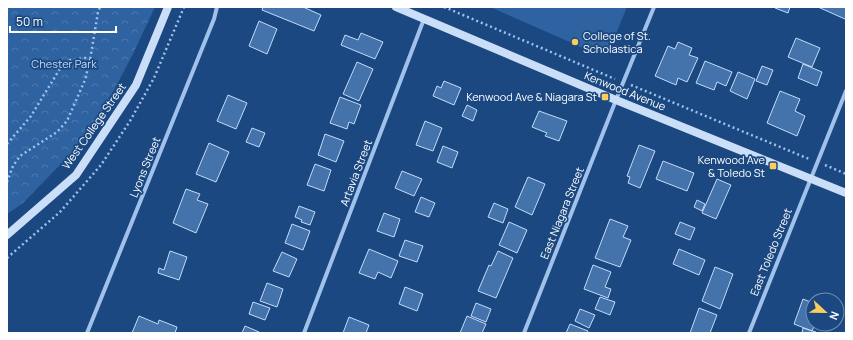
<svg xmlns="http://www.w3.org/2000/svg" width="853" height="340" font-family="Manrope,sans-serif">
<style>
.grass{fill:#2e62a0}
.park{fill:url(#park-crowns)}
.building{fill:#4472ab;stroke:#c4dbf8}
.lines{fill:none;stroke-linecap:round;stroke-linejoin:round}
.path{stroke:#9fc1ea;stroke-width:2.5;stroke-dasharray:2 3;stroke-linecap:butt}
.street{stroke:#9fc1ea;stroke-width:4}
.secondary{stroke:#cbdef8;stroke-width:8}
.poi-dot{fill:#fccc5b;stroke:#1b4881;stroke-width:1.5}
.labels{text-anchor:middle;stroke-width:3.5;stroke-linejoin:round;paint-order:stroke}
.poi-label{font-size:11px;fill:#fff;stroke:#1b4881;text-anchor:end}
.park-label{font-size:11px;fill:#c4dbf8;stroke:#1b4881}
.street-label{font-size:11px;fill:#fff;stroke:#1b4881}
</style>
<defs>
<pattern id="park-crowns" width="20" height="18" patternUnits="userSpaceOnUse"><rect width="20" height="18" fill="#2e62a0"/><path d="M2 6a3 3 0 1 1 6 0M12 15a3 3 0 1 1 6 0" fill="none" stroke="#4d7aae"/></pattern>
</defs>
<rect width="100%" height="100%" fill="#1b4881"/>
<!-- grass -->
<path class="grass" d="M490 7H627L610 48 597 54Z"/>
<!-- park -->
<path class="park" d="M7 7H155L133 54 92 132 22 204 7 214Z"/>
<!-- building -->
<path class="building" d="M263 7H303L321 15 314 31 262 10Z
M775 7H790L788 13 775 8Z
M818 7H846V18L845 19Z
M259 21 277 29 267 54 249 46Z
M361 33 383 42 375 59 341 45 345 35 358 40Z
M796 38 820 48 812 67 788 57Z
M678 42 692 48 689 55 698 58 687 82 678 78 676 85 655 76 668 46 675 49Z
M705 61 732 72 726 86 717 82 714 90 696 83Z
M357 62 373 69 359 101 343 94Z
M803 64 822 72 817 86 798 78Z
M762 66 773 70 767 85 756 81Z
M738 72 755 79 747 99 730 91Z
M444 81 461 88 454 105 433 96 437 86 441 88Z
M780 91 800 99 795 111 805 116 797 136 767 123Z
M228 95 247 103 236 129 217 121Z
M340 97 361 105 354 124 349 122 347 129 330 123Z
M467 105 477 110 473 121 462 116Z
M539 111 567 121 559 141 545 136 547 133 532 127Z
M425 121 442 128 433 151 416 145Z
M252 128 265 133 259 147 246 142Z
M325 134 344 141 336 162 318 155Z
M209 143 229 152 216 182 196 174Z
M639 145 655 151 640 188 628 183 630 177 627 176Z
M443 146 458 152 452 168 437 162Z
M663 161 694 173 687 191 656 179Z
M315 164 331 170 324 191 307 185Z
M402 171 422 179 414 196 395 188Z
M528 177 545 184 532 215 515 207Z
M717 179 731 185 716 219 702 213Z
M186 189 200 194 197 200 208 204 196 233 173 223Z
M421 197 435 203 429 217 415 212Z
M697 200 705 204 702 211 694 207Z
M494 203 508 209 503 223 488 217Z
M299 206 315 212 310 225 301 222 302 220 295 217Z
M384 213 400 219 394 237 377 231Z
M610 219 628 226 623 237 631 240 620 267 595 258Z
M509 222 527 230 517 253 499 245Z
M680 222 695 228 690 240 675 234Z
M292 224 310 231 303 250 285 243Z
M405 240 423 246 417 262 399 256Z
M369 249 398 261 391 278 378 272 375 279 359 273Z
M679 249 705 260 699 275 673 264Z
M170 251 187 257 179 280 158 273 159 268 164 270Z
M498 251 513 258 496 298 478 291 489 265 491 266Z
M282 252 297 259 289 277 273 271Z
M593 265 611 272 605 287 611 289 608 298 584 289Z
M715 267 733 274 720 309 702 301Z
M267 283 283 289 277 307 260 301Z
M405 287 423 294 417 311 399 304Z
M600 297 615 302 610 315 595 309Z
M803 299 813 303V324H815L812 331 794 324Z
M253 302 270 308 265 320 249 314Z
M476 303 491 309 486 322 471 316Z
M699 308 717 315 710 333H690Z
M580 309 595 315 589 328 575 321Z
M139 316 158 324 159 320 177 327 175 333H132Z
M467 316 486 324 482 333H460Z
M349 317 369 325 366 333H343Z
M570 324 588 331 587 333H566Z
M245 326 259 332V333H242Z
M803 328 816 332V333H802Z"/>
<g class="lines">
<!-- path -->
<path class="path" d="M444 7 615 79
M631 85 809 159
M7 144 31 116 61 67 70 60 85 58 90 60
M825 165 846 174
M7 182 13 166 20 156 57 132 67 121 85 80 90 60 98 12 100 7
M7 258 60 212 101 165 130 121 154 78 184 7"/>
<!-- street -->
<path class="street" d="M87 333 214 19 217 7
M304 333 424 19
M524 333 616 100 654 7
M749 333 846 91"/>
<!-- secondary -->
<path class="secondary" d="M396 7 616 100 846 193
M7 235 76 175 136 85 168 7"/>
</g>
<!-- markers -->
<g class="poi-dot">
<circle cx="575" cy="42" r="4"/>
<rect x="601" y="93" width="8" height="8" rx="2"/>
<rect x="769" y="162" width="8" height="8" rx="2"/>
</g>
<g class="labels">
<!-- poi labels -->
<g class="poi-label">
<text x="583" y="40" text-anchor="start">College of St.<tspan x="583" dy="13">Scholastica</tspan></text>
<text x="597" y="101">Kenwood Ave &amp; Niagara St</text>
<text x="765" y="164">Kenwood Ave<tspan x="765" dy="13">&amp; Toledo St</tspan></text>
</g>
<!-- park labels -->
<g class="park-label">
<text x="64" y="68">Chester Park</text>
</g>
<!-- street labels -->
<g class="street-label">
<text transform="translate(625 91) rotate(22)" y="4">Kenwood Avenue</text>
<text transform="translate(94 126) rotate(-55)" y="4">West College Street</text>
<text transform="translate(145 167) rotate(-68)" y="4">Lyons Street</text>
<text transform="translate(356 173) rotate(-69)" y="4">Artavia Street</text>
<text transform="translate(562 213) rotate(-68)" y="4">East Niagara Street</text>
<text transform="translate(771 252) rotate(-68)" y="4">East Toledo Street</text>
</g>
</g>
<!-- border -->
<rect width="853" height="340" fill="none" stroke="#ffffff" stroke-width="16"/>
<!-- north arrow -->
<g transform="translate(825 312) rotate(112)"><circle r="19" fill="#1b4881" stroke="#7691b3"/>
<path d="M0-3L7 15L0 10L-7 15Z" fill="#fccc5b"/>
<text y="-6" font-size="11" font-weight="bold" text-anchor="middle" fill="#ffffff">N</text>
</g>
<!-- scale -->
<path d="M10 26v6h106v-6" fill="none" stroke="#ffffff" stroke-width="2"/>
<text x="16" y="26" font-size="12" fill="#ffffff" stroke="#1b4881" stroke-width="3" paint-order="stroke">50 m</text>
</svg>
